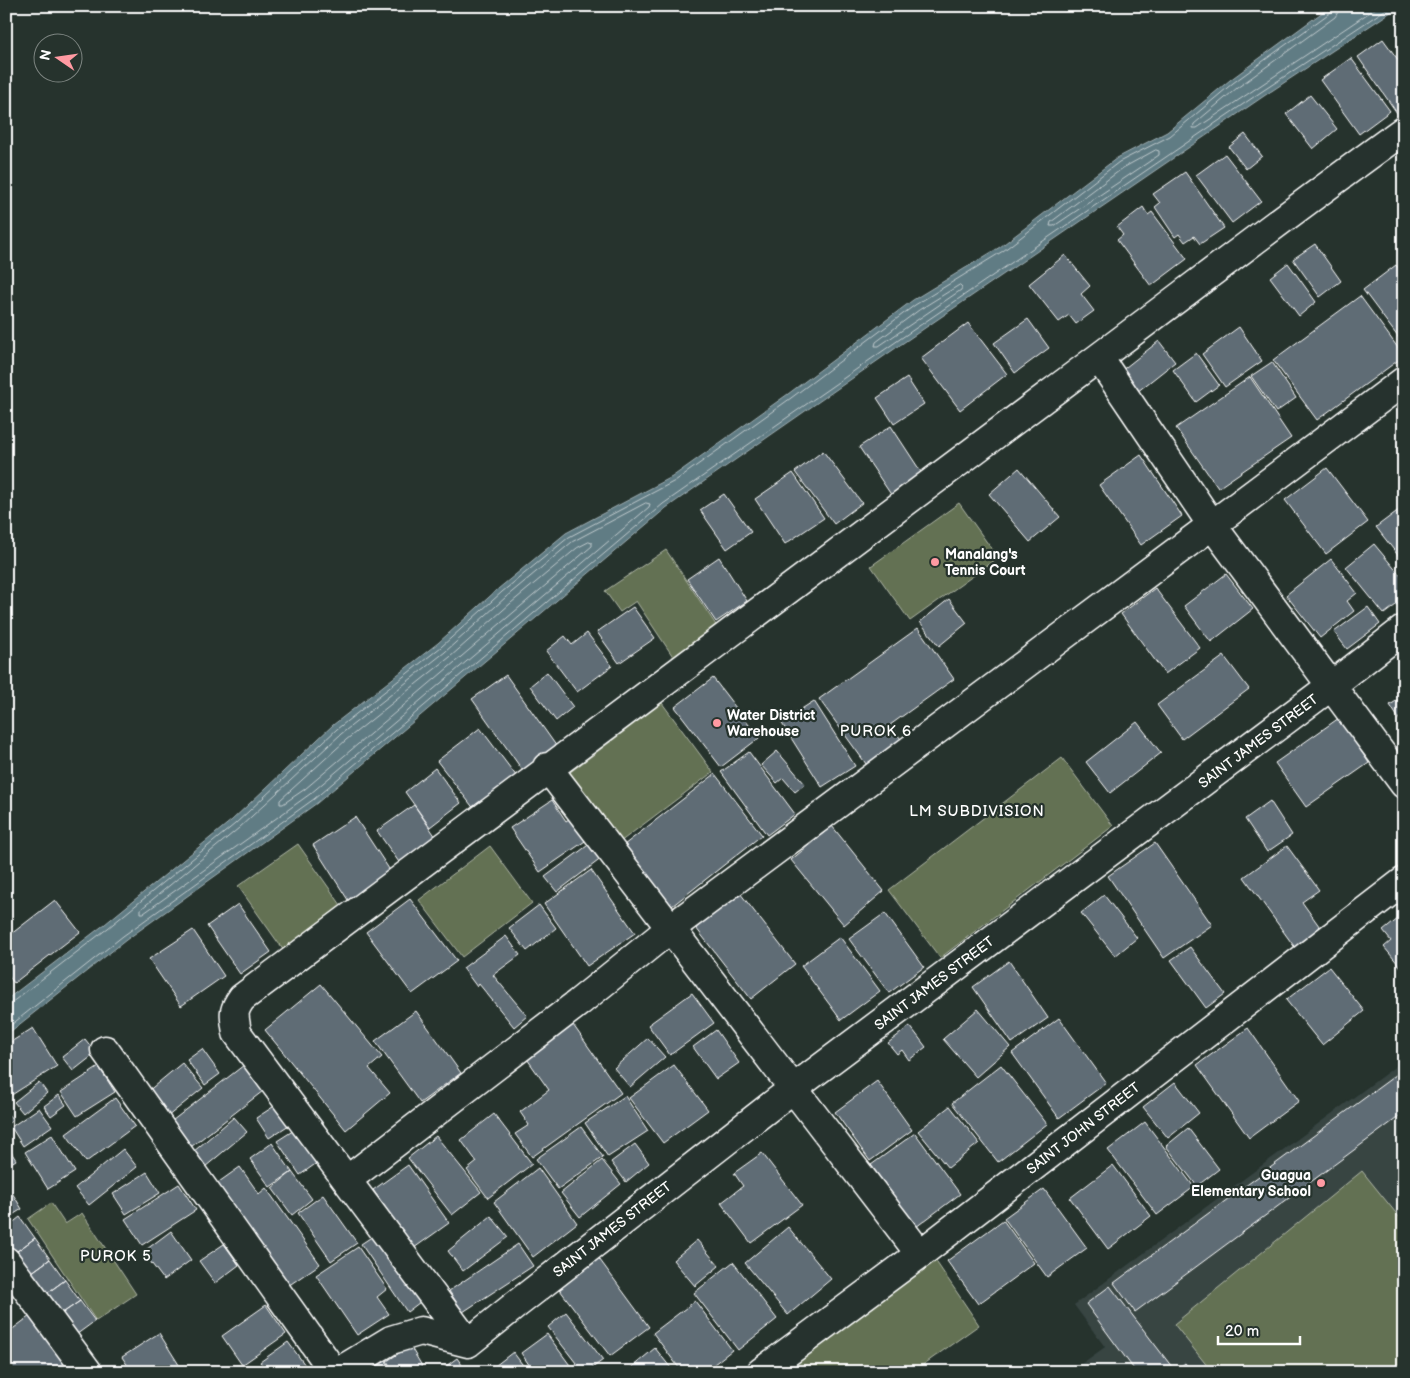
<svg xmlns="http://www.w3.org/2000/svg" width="1410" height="1378" font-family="'Balsamiq Sans',sans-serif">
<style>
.built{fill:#374443}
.green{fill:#637152;stroke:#b1b8a8}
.water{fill:#617c84;stroke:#a0b0b5}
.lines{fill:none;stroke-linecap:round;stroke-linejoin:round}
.shore{stroke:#c0cbce;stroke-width:1}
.building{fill:#5f6c75;stroke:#fff}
.minor-casing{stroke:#fff;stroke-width:31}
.minor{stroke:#26332d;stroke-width:28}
.poi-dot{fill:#ff9aa2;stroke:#26332d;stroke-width:2}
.labels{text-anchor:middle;stroke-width:4.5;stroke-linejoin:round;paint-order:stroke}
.poi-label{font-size:14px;font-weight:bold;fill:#fff;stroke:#26332d;text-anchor:start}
.street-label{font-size:14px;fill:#fff;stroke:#26332d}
.neighbourhood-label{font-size:15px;letter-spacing:1px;fill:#fff;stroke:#26332d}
</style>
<rect width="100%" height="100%" fill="#26332d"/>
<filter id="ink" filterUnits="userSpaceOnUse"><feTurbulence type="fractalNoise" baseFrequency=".02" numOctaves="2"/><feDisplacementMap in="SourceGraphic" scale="10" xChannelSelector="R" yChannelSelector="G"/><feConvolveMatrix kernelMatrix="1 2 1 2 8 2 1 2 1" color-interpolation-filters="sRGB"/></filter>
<g filter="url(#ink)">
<!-- built -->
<path class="built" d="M1404 1060V1372H1070L1105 1347 1074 1305Z"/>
<!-- green -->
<path class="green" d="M959 503 998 558 910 621 871 566Z
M666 550 718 628 674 658 636 601 620 612 605 591Z
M662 703 713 772 620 842 569 773Z
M1062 758 1113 826 940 958 889 890Z
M298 844 348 915 289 958 238 886Z
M490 846 532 903 462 957 419 900Z
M1362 1171 1404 1223V1372H1212L1174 1324Z
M51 1203 65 1224 82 1213 136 1294 96 1321 28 1219Z
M933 1257 979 1325 913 1372H771Z"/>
<!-- water -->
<path class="water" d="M1331 6H1400L1264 96 903 343 666 508 317 803 126 940 6 1035V1000L105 924 232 820 333 725 438 643 498 589 566 533 672 477 788 394 913 300 1000 247 1117 158 1167 132 1230 80Z"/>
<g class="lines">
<!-- shore -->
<path class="shore" d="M1339 6 1338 12 1335 17 1237 88 1194 124 1193 128H1197L1379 6
M1156 150 1159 151V155L1054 226H1050L1051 222 1123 168Z
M960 285 962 287 961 290 879 346H875L876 342 919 310Z
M646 503 650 504 649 507 310 794 144 913H141V909L239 828 341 734 445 652 506 597 572 542Z
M589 542 592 543V546L305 789 283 804H280V800L346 740 450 657 511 603 577 548Z
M6 1004 11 1003 108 928 235 824 337 729 441 647 502 592 569 537 675 481 791 398 915 305 1003 251 1119 162 1170 136 1233 83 1331 12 1333 6
M6 1029 123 936 314 799 663 504 900 339 1261 92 1391 6"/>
</g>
<!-- building -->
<path class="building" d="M1383 39 1404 68V108L1397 113 1358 57Z
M1351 58 1390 111 1359 134 1320 80Z
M1310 95 1337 129 1313 149 1286 114Z
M1245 134 1262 156 1246 169 1229 147Z
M1225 154 1261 201 1232 223 1196 175Z
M1185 172 1224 228 1200 244 1194 236 1185 242 1179 234 1175 237 1155 207 1160 203 1153 194Z
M1143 207 1148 215 1152 212 1187 259 1151 286 1117 240 1123 235 1117 227Z
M1315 244 1341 281 1320 297 1293 259Z
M1065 255 1090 286 1081 294 1094 311 1076 324 1069 315 1059 322 1029 284Z
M1288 263 1316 302 1299 316 1270 277Z
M1396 265 1404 275V345L1363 290Z
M1360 296 1404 356 1317 420 1273 360Z
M1028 319 1049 348 1015 373 994 343Z
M968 323 1007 374 960 410 921 358Z
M1239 327 1262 361 1225 387 1202 354Z
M1159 341 1175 362 1137 392 1121 371Z
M1196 353 1219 385 1196 402 1173 370Z
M1272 362 1296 398 1276 412 1251 376Z
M1250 377 1291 438 1218 488 1176 428Z
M907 378 924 404 894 424 877 398Z
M891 426 923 475 892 496 859 447Z
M823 451 862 503 834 524 795 472Z
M1141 455 1182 516 1141 545 1099 485Z
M1019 468 1060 517 1030 542 989 494Z
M1327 468 1368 522 1326 554 1285 500Z
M793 473 824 518 785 544 755 499Z
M724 494 751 532 727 549 700 510Z
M1404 506V563L1376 527Z
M1374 544 1404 580V599L1384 614 1346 567Z
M719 557 747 601 716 622 687 579Z
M1331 559 1357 593 1347 601 1354 611 1320 638 1286 595Z
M1226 574 1253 609 1211 642 1184 606Z
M1155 588 1200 648 1165 674 1121 614Z
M949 599 967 623 939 646 920 622Z
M633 607 655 638 619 663 597 632Z
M1368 607 1380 624 1347 649 1334 632Z
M918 628 954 679 890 725 904 743 869 768 819 699Z
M587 633 612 666 577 692 546 651 565 636 572 645Z
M1224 656 1249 689 1182 739 1157 705Z
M547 672 573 707 556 721 530 686Z
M506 675 557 747 523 771 472 699Z
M713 678 759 738 721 767 675 707Z
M1404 696V727L1390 705Z
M814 701 855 766 822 787 781 722Z
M1339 718 1369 763 1306 807 1275 763Z
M1137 722 1161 753 1110 793 1086 762Z
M480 728 517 777 475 810 437 761Z
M777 751 805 784 795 792 783 778 777 783 761 765Z
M749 752 795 814 767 835 721 772Z
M435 768 461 803 430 827 405 792Z
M715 774 762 835 672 906 624 845Z
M552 800 566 821 576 814 591 837 540 872 510 828Z
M1270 801 1292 835 1267 852 1245 819Z
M414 805 438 840 401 865 377 831Z
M355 817 391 872 348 900 313 845Z
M832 826 884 891 844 925 791 860Z
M591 843 602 858 557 892 545 877Z
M1155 843 1212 925 1164 958 1108 876Z
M1287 846 1319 890 1302 902 1322 930 1296 949 1244 877Z
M591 870 635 933 587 966 544 904Z
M740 893 795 964 751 999 696 928Z
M1104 895 1137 938 1115 956 1081 913Z
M410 899 457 961 412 994 366 932Z
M55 900 80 932 14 983 6 973V938Z
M238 904 271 952 240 974 207 926Z
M539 905 556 928 527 951 509 928Z
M885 913 924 967 889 993 849 939Z
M1404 914V971L1384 947 1391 941 1383 931Z
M193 930 224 976 181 1006 149 959Z
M506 936 520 955 493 975 527 1016 514 1027 479 984 477 987 463 968Z
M840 937 880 991 841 1020 801 966Z
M1190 947 1225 994 1206 1008 1171 960Z
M1009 961 1048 1018 1012 1043 973 987Z
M1329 967 1364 1011 1322 1045 1286 1000Z
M321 984 382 1057 369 1068 390 1093 346 1130 265 1030Z
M692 993 714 1023 670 1055 648 1025Z
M978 1009 1010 1047 976 1077 943 1039Z
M416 1011 461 1073 420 1103 375 1041Z
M1059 1018 1106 1083 1059 1118 1012 1053Z
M571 1022 621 1093 532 1157 515 1134 529 1125 520 1112 549 1090 525 1056Z
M910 1026 926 1047 909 1060 902 1050 897 1054 888 1043Z
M33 1028 57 1066 10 1096 6 1090V1045Z
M1248 1028 1299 1101 1249 1138 1197 1065Z
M716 1030 739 1063 716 1079 693 1047Z
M648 1038 665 1057 630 1087 614 1068Z
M85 1039 96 1053 73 1071 62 1057Z
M202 1049 220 1074 205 1085 187 1060Z
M182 1063 203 1088 167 1117 147 1092Z
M244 1065 263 1091 187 1150 168 1124Z
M674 1065 708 1110 663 1143 629 1098Z
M1001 1065 1047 1124 998 1162 952 1103Z
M99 1067 115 1092 77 1116 61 1092Z
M1404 1069V1113L1135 1312 1114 1283Z
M877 1081 912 1130 870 1161 835 1112Z
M39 1082 47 1093 23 1113 14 1102Z
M1175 1082 1199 1113 1168 1138 1143 1107Z
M59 1095 66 1105 51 1116 44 1106Z
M625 1096 648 1131 608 1157 585 1123Z
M115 1098 135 1126 86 1162 66 1134Z
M279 1103 292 1123 269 1138 256 1118Z
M950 1106 979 1143 948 1168 918 1131Z
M39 1108 52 1126 23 1146 11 1127Z
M6 1112 13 1120 6 1125Z
M494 1114 532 1164 488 1198 467 1170 477 1162 461 1140Z
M234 1117 247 1132 205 1167 193 1152Z
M1145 1122 1194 1187 1157 1215 1108 1150Z
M299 1127 321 1160 300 1175 277 1141Z
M581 1127 603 1157 558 1189 536 1159Z
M1188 1128 1219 1169 1197 1186 1166 1146Z
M915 1133 960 1194 916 1227 871 1165Z
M52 1135 75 1172 48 1189 25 1152Z
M436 1136 481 1192 452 1215 408 1158Z
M272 1143 292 1172 270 1187 250 1159Z
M6 1144 16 1160 6 1166Z
M635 1144 649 1163 626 1182 611 1162Z
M123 1149 137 1167 89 1205 75 1188Z
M762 1153 802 1205 751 1243 721 1203 743 1186 734 1173Z
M602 1160 621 1184 580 1217 561 1193Z
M408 1165 449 1223 414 1248 373 1190Z
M1113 1165 1151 1216 1108 1249 1070 1198Z
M240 1167 259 1194 266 1188 320 1264 288 1286 216 1184Z
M538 1168 577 1223 533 1257 494 1202Z
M147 1172 160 1193 126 1214 113 1194Z
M292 1172 312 1199 292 1215 272 1188Z
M179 1184 196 1210 142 1245 125 1219Z
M1044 1189 1087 1248 1047 1277 1004 1218Z
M11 1191 22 1209 6 1219V1194Z
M323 1195 357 1243 331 1261 298 1213Z
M491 1216 508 1237 463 1271 448 1251Z
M20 1217 35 1238 9 1257 6 1252V1228Z
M1003 1220 1034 1263 978 1304 947 1261Z
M788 1227 831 1279 788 1315 745 1263Z
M382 1230 428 1296 407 1312 361 1244Z
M171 1231 191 1260 164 1280 143 1252Z
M35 1238 50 1259 24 1278 9 1257Z
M697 1240 719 1266 695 1286 673 1260Z
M224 1244 239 1265 215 1283 199 1261Z
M518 1244 533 1266 463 1312 449 1291Z
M358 1247 387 1289 377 1297 389 1314 357 1335 316 1275Z
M597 1256 649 1327 610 1356 557 1286Z
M50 1259 65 1280 39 1299 24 1278Z
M733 1262 777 1319 738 1350 694 1293Z
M6 1280 16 1292 6 1300Z
M65 1280 80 1301 54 1319 39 1299Z
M1110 1286 1172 1367 1166 1372H1136L1086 1304Z
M80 1301 95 1321 69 1340 54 1319Z
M695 1301 732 1350 704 1372H682L653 1333Z
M266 1305 286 1334 242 1365 222 1336Z
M566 1312 603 1360 587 1372H583L548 1327Z
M30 1316 68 1368 63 1372H6V1334Z
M159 1333 181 1368 176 1372H132L122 1357Z
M547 1334 575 1372H534L521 1353Z
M288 1342 305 1365 296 1372H267L260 1362Z
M410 1346 422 1366 414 1372H394L387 1361Z
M655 1348 674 1372H626Z
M513 1352 528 1372H499L495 1366Z
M457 1358 467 1372H438Z
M386 1361 392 1372H368Z
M1185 1363 1192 1372H1174Z"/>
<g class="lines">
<defs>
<path id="minor" d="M1099 358 1212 525 1404 784
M547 767 920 1254
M105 1050 334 1372
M347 1180 578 1003 671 928 1212 525 1404 381
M6 1261 88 1372
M468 1343 237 1033C235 1016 231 1013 242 998 509 796 778 596 1047 396 1166 308 1283 217 1404 130
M468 1343 518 1303 794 1088 1331 686 1404 629
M338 1372 391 1340 421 1331 468 1343
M761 1372 920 1254 1404 881"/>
</defs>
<!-- minor casing -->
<use href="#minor" class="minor-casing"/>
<!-- minor -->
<use href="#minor" class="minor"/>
</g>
</g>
<!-- markers -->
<g class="poi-dot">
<circle cx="935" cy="562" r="5"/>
<circle cx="717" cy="723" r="5"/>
<circle cx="1321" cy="1183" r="5"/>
</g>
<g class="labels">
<!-- poi labels -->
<g class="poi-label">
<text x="945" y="559">Manalang's<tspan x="945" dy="16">Tennis Court</tspan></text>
<text x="727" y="720">Water District<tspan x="727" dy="16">Warehouse</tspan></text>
<text x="1311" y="1180" text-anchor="end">Guagua<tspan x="1311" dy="16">Elementary School</tspan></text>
</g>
<!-- street labels -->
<g class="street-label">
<text transform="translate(1258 741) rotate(-37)" y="5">SAINT JAMES STREET</text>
<text transform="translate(934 983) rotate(-37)" y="5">SAINT JAMES STREET</text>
<text transform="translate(1083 1128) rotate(-38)" y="5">SAINT JOHN STREET</text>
<text transform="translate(612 1229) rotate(-38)" y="5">SAINT JAMES STREET</text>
</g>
<!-- neighbourhood labels -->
<g class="neighbourhood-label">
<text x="876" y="736">PUROK 6</text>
<text x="977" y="816">LM SUBDIVISION</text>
<text x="116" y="1261">PUROK 5</text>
</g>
</g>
<!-- margin -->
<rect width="1410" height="1378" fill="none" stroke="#26332d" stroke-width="25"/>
<rect x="12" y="12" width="1385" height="1353" fill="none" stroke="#fff" stroke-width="2" filter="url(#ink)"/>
<!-- north arrow -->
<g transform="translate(58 58) rotate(283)"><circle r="24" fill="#26332d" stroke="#7d8581"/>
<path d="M0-4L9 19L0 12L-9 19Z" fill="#ff9aa2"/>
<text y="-8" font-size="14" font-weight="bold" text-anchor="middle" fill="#ffffff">N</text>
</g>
<!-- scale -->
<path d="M1218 1336v8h82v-8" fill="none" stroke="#ffffff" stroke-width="2.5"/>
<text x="1225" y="1336" font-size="15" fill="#ffffff" stroke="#26332d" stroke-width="4" paint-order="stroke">20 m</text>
</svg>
